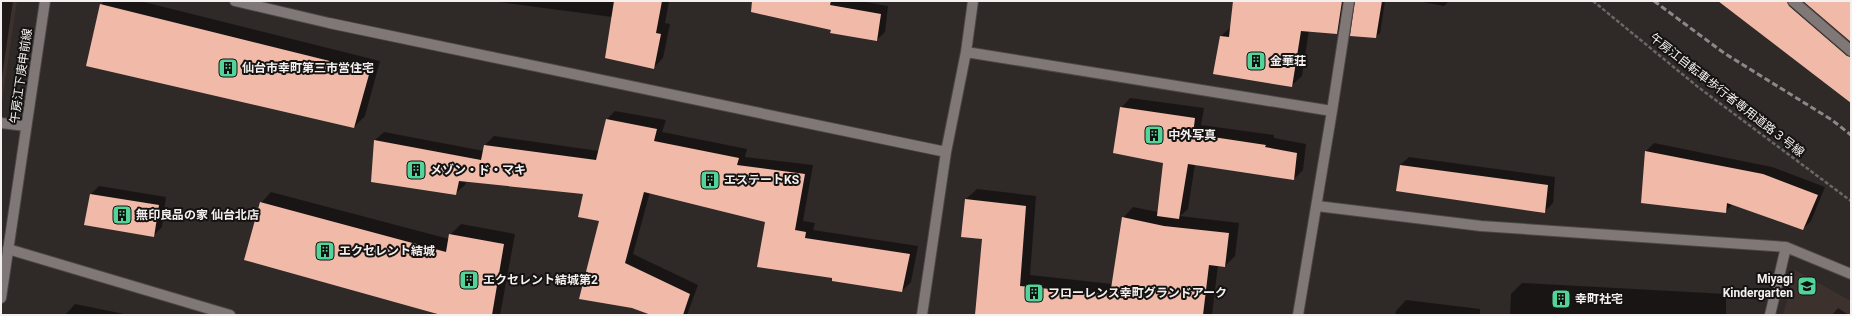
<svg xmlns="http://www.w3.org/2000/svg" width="1852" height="316" font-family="Roboto,'Noto Sans JP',sans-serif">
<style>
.built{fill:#3c312d}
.shadow{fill:#0007}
.building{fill:#f1baa8}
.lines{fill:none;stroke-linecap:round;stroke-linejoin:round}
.service-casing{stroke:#4c4746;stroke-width:12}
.minor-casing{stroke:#4c4746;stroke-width:12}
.tertiary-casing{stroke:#4c4746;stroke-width:12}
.path{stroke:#6c6766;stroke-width:2.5;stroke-dasharray:4 2;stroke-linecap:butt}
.service{stroke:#7f7876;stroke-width:10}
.minor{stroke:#7f7876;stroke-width:10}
.tertiary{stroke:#7f7876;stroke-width:10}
.rail{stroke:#8d8887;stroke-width:3;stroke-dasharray:6 3;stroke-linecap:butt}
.labels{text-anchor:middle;stroke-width:4;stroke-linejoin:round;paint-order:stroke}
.poi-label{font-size:12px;font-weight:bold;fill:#f4f0ef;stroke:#151312;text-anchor:start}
.street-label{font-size:12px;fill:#f4f0ef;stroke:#151312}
</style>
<rect width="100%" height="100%" fill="#2f2928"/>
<!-- built -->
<path class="built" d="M1 1H17L1 109Z
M1795 270 1851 301V315H1783Z"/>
<!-- shadow -->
<path class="shadow" d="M1 1H13L1 83Z
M104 1H140L380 61 365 116 354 127 101 5Z
M491 1H669L665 23 670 24 663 58 653 68 612 17Z
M777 1H860L888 6 885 32 877 40 831 32 832 29Z
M1234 1H1350L1347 24 1337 33 1309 30 1302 76 1292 85 1221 36 1231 27Z
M1358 1H1385L1380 33 1375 37Z
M1418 1H1449L1444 6Z
M1722 1H1798L1851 47V102Z
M1130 98 1204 108 1201 125 1274 135V138L1306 144 1303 170 1294 179 1195 164 1188 209 1180 216 1239 223 1235 256 1225 266 1218 265 1212 315H976L983 238 962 236 966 199 977 189 1036 196 1030 275 1112 284 1123 218 1133 207 1158 212 1164 163 1121 108Z
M615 111 666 120 662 132 747 149 745 157 813 165 803 221 815 223 813 230 918 246 911 282 902 291 833 277 766 221 650 192 633 254 698 285 687 315H654L584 193 466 181 465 185 456 193 375 140 384 132 484 151 485 145 494 136 599 151 606 120Z
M1654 143 1772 167 1825 187 1811 221 1803 229 1733 204 1725 212 1646 151Z
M1409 157 1555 177 1553 203 1544 212 1397 190 1400 165Z
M99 186 166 197 162 227 154 235 91 194Z
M271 192 449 239 450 235 461 224 515 234 500 315H435V312L261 203Z
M1522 283 1726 294V315H1510L1511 294Z
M1406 300 1480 309V315H1395L1396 311Z
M75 304 129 315H65Z
M1838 308 1849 315H1832Z"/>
<!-- building -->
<path class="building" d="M614 1H662L656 33 661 34 654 69 605 58Z
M752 1H831L830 5 881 14 877 41 830 33 831 30 751 12Z
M1233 1H1342L1337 34 1301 31 1292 87 1213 74 1220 36 1229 37Z
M1355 1H1382L1376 38 1350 36Z
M1718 1H1787L1789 6 1847 56 1851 57V103Z
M1803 1H1851V42Z
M100 4 370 71 354 128 86 66Z
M1120 107 1195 118 1193 134 1266 145 1265 147 1297 153 1294 180 1188 164 1179 219 1157 216 1163 163 1113 153Z
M606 119 657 129 654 141 739 158 737 165 805 174 795 230 806 232 805 238 910 254 902 292 832 281V278L757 267 765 222 644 192 625 263 690 294 683 315H651L632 308 579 299 599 221 578 217 583 194 459 181 456 195 371 182 374 140 481 160 484 145 596 160Z
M1645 151 1763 174 1818 195 1803 230 1727 203 1726 213 1641 203Z
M1400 165 1548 185 1545 213 1396 191Z
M90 194 159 205 154 237 84 225Z
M965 199 1026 206 1020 286 1110 295 1122 217 1164 226 1229 233 1225 267 1209 265 1203 315H975L982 239 961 237Z
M260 202 446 252 449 234 504 244 492 315H441L244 260Z"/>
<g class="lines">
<defs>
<path id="service" d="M1 123 26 126"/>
<path id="minor" d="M235 1 329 23 946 152
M1793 1 1851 51
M966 52 1332 111 1298 315
M1332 111 1349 1
M1317 206 1481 226 1786 247 1770 315
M1786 247 1851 274
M8 249 230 315
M922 315 946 152 966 52 973 1"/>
<path id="tertiary" d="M1 298 45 1"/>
</defs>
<!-- service casing -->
<use href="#service" class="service-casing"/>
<!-- minor casing -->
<use href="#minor" class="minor-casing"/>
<!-- tertiary casing -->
<use href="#tertiary" class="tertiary-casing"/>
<!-- path -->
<path class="path" d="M1593 1 1698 87 1851 201"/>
<!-- service -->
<use href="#service" class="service"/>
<!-- minor -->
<use href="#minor" class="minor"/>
<!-- tertiary -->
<use href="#tertiary" class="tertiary"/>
<!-- rail -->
<path class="rail" d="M1654 1 1724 53 1832 120 1851 135"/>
</g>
<!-- icons -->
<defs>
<symbol id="building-square" viewBox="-11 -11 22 22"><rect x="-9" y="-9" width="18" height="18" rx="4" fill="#52d397" stroke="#151312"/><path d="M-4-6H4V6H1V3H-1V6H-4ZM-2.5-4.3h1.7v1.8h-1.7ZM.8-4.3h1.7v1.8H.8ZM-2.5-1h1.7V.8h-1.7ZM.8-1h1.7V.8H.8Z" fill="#111"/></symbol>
<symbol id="school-square" viewBox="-11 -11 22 22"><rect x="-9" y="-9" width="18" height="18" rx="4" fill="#52d397" stroke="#151312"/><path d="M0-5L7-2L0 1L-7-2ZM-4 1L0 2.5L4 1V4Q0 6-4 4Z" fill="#111"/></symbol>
</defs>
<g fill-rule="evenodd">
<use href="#building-square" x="1245" y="50" width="22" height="22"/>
<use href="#building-square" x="217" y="57" width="22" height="22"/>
<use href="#building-square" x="1143" y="124" width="22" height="22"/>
<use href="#building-square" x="405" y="159" width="22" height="22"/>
<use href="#building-square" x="699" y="169" width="22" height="22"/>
<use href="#building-square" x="111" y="204" width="22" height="22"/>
<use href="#building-square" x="314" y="240" width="22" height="22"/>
<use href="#building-square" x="458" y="269" width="22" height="22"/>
<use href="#school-square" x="1796" y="275" width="22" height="22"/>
<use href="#building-square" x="1023" y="282" width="22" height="22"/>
<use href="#building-square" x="1550" y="288" width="22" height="22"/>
</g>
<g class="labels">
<!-- poi labels -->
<g class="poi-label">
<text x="1270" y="65">金華荘</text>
<text x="242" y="72">仙台市幸町第三市営住宅</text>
<text x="1168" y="139">中外写真</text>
<text x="430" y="174">メゾン・ド・マキ</text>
<text x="724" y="184">エステートKS</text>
<text x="136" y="219">無印良品の家 仙台北店</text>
<text x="339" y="255">エクセレント結城</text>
<text x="1793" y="283" text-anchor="end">Miyagi<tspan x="1793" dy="14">Kindergarten</tspan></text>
<text x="483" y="284">エクセレント結城第2</text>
<text x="1048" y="297">フローレンス幸町グランドアーク</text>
<text x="1575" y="303">幸町社宅</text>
</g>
<!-- street labels -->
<g class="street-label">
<text transform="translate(21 76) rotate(-82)" y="4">午房江下庚申前線</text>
<text transform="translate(1727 95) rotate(38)" y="4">午房江自転車歩行者専用道路３号線</text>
</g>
</g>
<!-- border -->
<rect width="1852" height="316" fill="none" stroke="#f4f0ef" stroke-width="4"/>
</svg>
